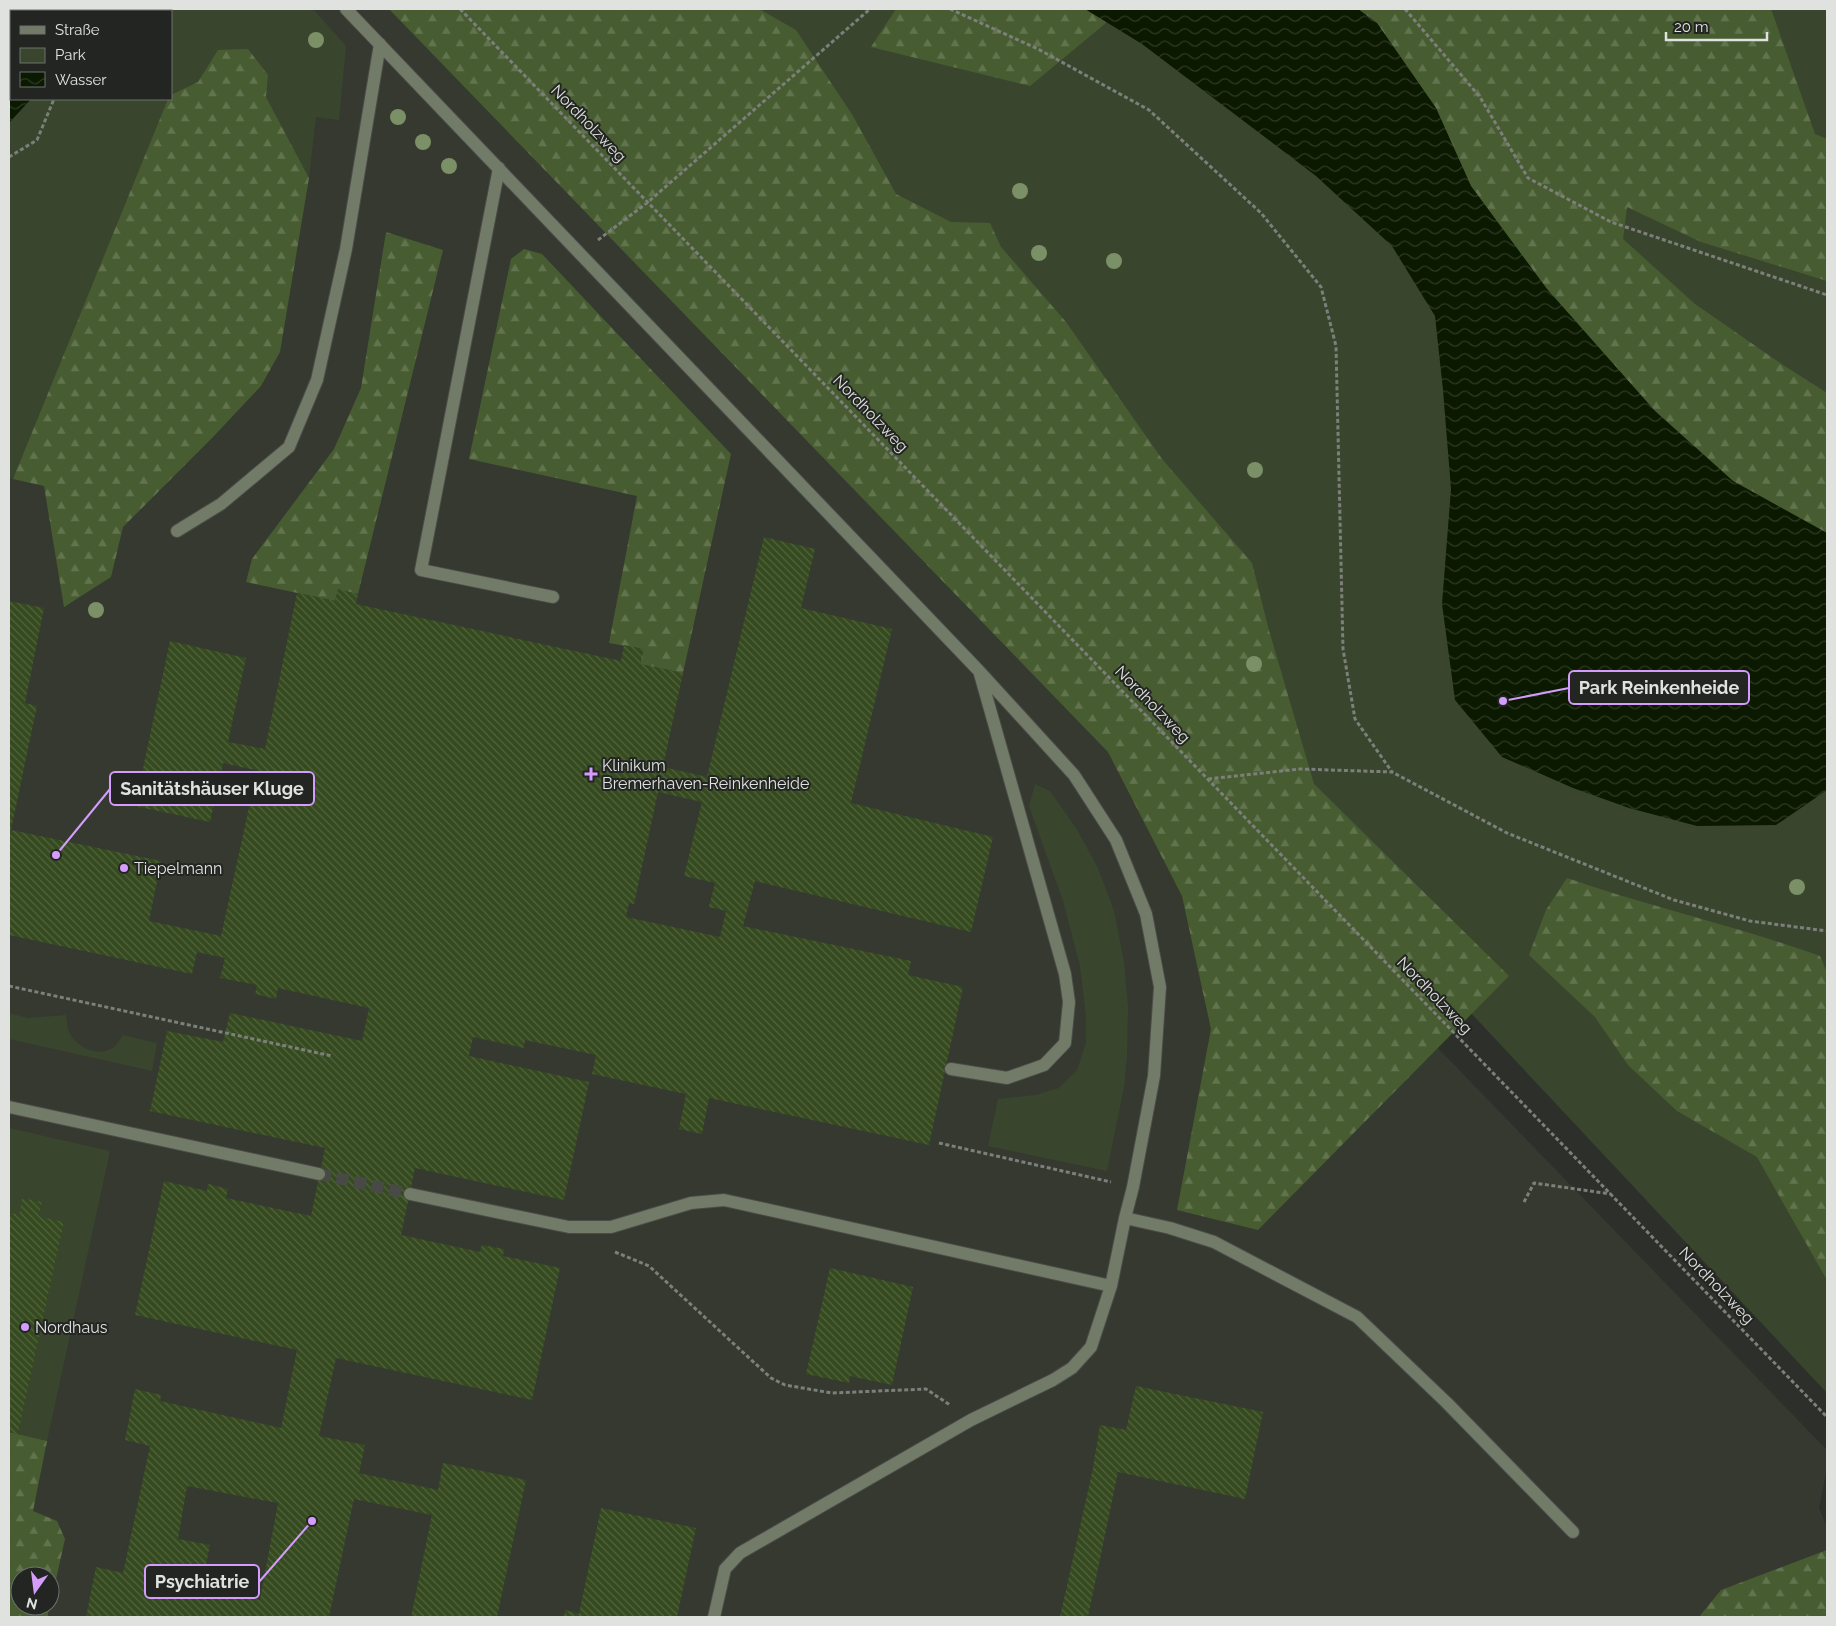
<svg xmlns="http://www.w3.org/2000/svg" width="1836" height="1626" font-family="Raleway,sans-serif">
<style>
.built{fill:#353930;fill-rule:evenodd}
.green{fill:#39462d}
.forest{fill:url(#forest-firs)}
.water{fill:url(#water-waves)}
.building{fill:url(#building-back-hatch);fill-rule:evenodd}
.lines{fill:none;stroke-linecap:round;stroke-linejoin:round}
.minor-tunnel{stroke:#484a46;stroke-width:12;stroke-dasharray:12 6;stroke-linecap:butt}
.minor-casing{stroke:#4a4c48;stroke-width:14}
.path{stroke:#7d7f7b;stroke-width:3;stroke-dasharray:4 2.5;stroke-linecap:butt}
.minor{stroke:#717b68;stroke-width:12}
.tree{fill:#7b9067}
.poi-dot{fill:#d49cfc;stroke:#232522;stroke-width:2}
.labels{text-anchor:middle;stroke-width:4;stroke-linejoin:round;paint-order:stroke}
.street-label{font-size:16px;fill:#e0e2df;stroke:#232522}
.poi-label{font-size:16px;fill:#e0e2df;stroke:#232522;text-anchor:start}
.leader{fill:none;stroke:#d49cfc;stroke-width:2}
.callout-dot{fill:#d49cfc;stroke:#232522;stroke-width:2}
.callout{fill:#232522;stroke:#d49cfc;stroke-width:2}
.callout-label{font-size:18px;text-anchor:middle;font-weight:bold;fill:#e0e2df}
</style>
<defs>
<pattern id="forest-firs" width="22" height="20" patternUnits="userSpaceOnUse" patternTransform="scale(1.25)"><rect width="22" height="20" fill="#475d31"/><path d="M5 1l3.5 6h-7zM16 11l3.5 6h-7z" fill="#61744e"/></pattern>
<pattern id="water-waves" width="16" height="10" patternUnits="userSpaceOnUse" patternTransform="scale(1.25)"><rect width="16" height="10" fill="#0b1900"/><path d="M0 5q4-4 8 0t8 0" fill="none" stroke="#2e3a25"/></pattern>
<pattern id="building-back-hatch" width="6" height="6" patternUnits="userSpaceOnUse" patternTransform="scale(1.25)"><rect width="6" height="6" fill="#354a1f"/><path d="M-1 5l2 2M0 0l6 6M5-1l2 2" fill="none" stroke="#52643f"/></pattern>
</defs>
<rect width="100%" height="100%" fill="#2d2f2b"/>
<!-- built -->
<path class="built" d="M9 9H432L1827 1450V1468L1819 1508 1827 1527V1617H9ZM11 11H171V99H11ZM20 1576H50V1606H20Z"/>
<!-- green -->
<path class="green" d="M9 9H313L346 46 339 120 316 117 309 178 266 97 268 75 218 50 198 83 171 95V11H11V99H168L13 479 9 478Z
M530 9H1827V1393Z
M1035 784 1050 791 1076 828 1098 868 1114 911 1124 962 1128 1007 1127 1056 1124 1087 1107 1171 988 1146 998 1099 1035 1095 1059 1088 1077 1070 1086 1043V1017L1080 966 1063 901 1029 806Z
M9 1013 28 1018 66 1015C67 1021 67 1029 70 1034 78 1048 99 1058 114 1047 117 1045 120 1039 123 1035L157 1043 152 1071 9 1039Z
M9 1128 110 1151 47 1441 18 1434 64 1222 39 1216 42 1202 22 1198 19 1215 9 1212Z"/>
<!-- forest -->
<path class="forest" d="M389 9H759L796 30 853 116 896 194 951 222 990 223 1001 247 1066 322 1162 459 1252 563 1268 627 1314 784 1509 976 1258 1230 1177 1210 1211 1029 1182 896 1108 752Z
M896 9H1085L1107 22 1030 86 871 47Z
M1358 9H1771L1815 134 1827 139V281L1701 242 1627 207 1623 239 1695 304 1780 363 1827 393V533L1733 481 1655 411 1547 289 1471 186 1436 108 1377 23Z
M248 49 268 75 266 97 309 178 280 352 261 386 213 437 123 527 111 577 64 607 44 486 13 479 168 99H171V95L198 82 218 50Z
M386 232 443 250 358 594 338 590 335 601 246 582 252 559 334 449 361 388Z
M524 249 542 254 731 454 683 673 640 664 643 649 609 643 637 496 469 459 511 259Z
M1567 878C1650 907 1737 926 1820 956L1827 973V1280L1757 1157 1677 1111 1628 1065 1595 1017 1529 955 1546 910Z
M9 1432 47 1441 33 1511 57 1521 65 1539 50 1606V1576H20V1606H50L47 1617H9Z
M1827 1550V1617H1699L1721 1590Z"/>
<!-- water -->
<path class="water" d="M9 9H27L28 11H11V99H31L9 123Z
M1085 9H1358L1377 23 1436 108 1471 186 1547 289 1655 411 1733 481 1827 533V790L1776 825 1697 826 1629 808 1573 788 1502 757 1455 700 1442 604 1451 489 1443 390 1435 316 1392 246 1316 176 1142 44Z"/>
<!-- building -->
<path class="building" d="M764 537 815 549 801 608 892 629 851 803 993 837 971 932 755 881 743 926 911 961 908 975 963 987 929 1145 709 1098 702 1134 679 1129 686 1094 592 1074 596 1055 525 1040 524 1048 473 1037 469 1056 589 1082 564 1200 415 1168 401 1235 480 1252 482 1245 504 1249 503 1256 560 1268 532 1400 336 1358 319 1436 365 1445 359 1473 438 1490 443 1463 526 1480 497 1617H411L432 1515 354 1499 329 1617H86L96 1567 123 1573 150 1446 125 1440 135 1389 161 1395 160 1401 281 1428 297 1350 135 1315 164 1181 207 1191 208 1184 228 1189 226 1198 311 1216 325 1148 150 1111 167 1031 223 1042 230 1013 362 1041 369 1008 278 988 276 999 255 994 257 985 220 978 225 958 197 952 192 974 9 935V601L44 608 25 703 37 706 11 830 161 861 149 921 221 936 253 789H256L260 771 223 763 210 822 135 806 170 641 246 658 228 742 265 749 297 593 335 601 338 589 358 594 356 604 621 661 624 645 644 649 640 664 683 673 663 767 707 777ZM658 792 702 802 684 876 715 883 709 907 726 911 720 937 626 917 629 903 634 904ZM187 1486 278 1503 260 1600 201 1589 210 1545 178 1539Z
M22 1198 42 1202 39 1216 64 1222 18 1434 9 1432V1212L19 1215Z
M830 1268 913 1287 892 1385 850 1376 849 1383 806 1374Z
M1136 1386 1263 1412 1245 1499 1118 1472 1088 1617H1060L1093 1468 1100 1425 1126 1430Z
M601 1508 696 1528 677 1617H564L565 1610 579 1614Z"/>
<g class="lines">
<!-- minor-tunnel -->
<path class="minor-tunnel" d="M319 1174 410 1194"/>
<defs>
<path id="minor" d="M346 9 980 672 1074 775 1116 840 1146 914 1160 987 1154 1076 1133 1187 1125 1218 1111 1286 1091 1347 1072 1368 1053 1380 971 1420 740 1553 725 1569 714 1617
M499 168 421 570 553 597
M177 531 221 504 289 447 317 380 346 249 380 44
M951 1069 1007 1078 1044 1065 1065 1043 1069 1002 1065 974 980 674
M9 1107 319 1174
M410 1194 569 1227H611L691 1203 724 1200 1111 1286
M1125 1218 1170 1228 1214 1242 1357 1317 1447 1403 1573 1532"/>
</defs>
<!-- minor casing -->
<use href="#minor" class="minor-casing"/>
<!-- path -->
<path class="path" d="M62 9V11
M460 9 1827 1417
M950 9 1038 49 1149 110 1261 213 1321 287 1336 346 1343 649 1355 719 1392 772
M1405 9 1480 97 1528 178 1611 222 1827 295
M101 11 103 9
M9 157 37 140 54 99
M598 240 648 202 870 9
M1208 779 1300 769 1392 772 1507 833 1674 900 1750 921 1827 931
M9 986 332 1056
M939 1143 1111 1182
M1524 1202 1534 1183 1611 1194
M615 1252 649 1266 771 1378 785 1385 832 1393 926 1389 950 1405"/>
<!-- minor -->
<use href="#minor" class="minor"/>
</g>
<!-- trees -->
<g class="tree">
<circle cx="316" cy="40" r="8"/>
<circle cx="398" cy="117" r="8"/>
<circle cx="423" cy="142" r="8"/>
<circle cx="449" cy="166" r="8"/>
<circle cx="1020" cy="191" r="8"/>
<circle cx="1039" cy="253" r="8"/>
<circle cx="1114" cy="261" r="8"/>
<circle cx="1255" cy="470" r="8"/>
<circle cx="96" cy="610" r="8"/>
<circle cx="1254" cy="664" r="8"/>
<circle cx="1797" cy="887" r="8"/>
</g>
<!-- markers -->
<g class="poi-dot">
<path d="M588.5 766.5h5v5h5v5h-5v5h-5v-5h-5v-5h5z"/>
<circle cx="124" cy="868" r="5"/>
<circle cx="25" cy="1327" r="5"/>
</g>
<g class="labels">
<!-- street labels -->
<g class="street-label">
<text transform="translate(589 123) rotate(46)" y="6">Nordholzweg</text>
<text transform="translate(871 413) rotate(46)" y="6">Nordholzweg</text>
<text transform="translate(1153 704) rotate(46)" y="6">Nordholzweg</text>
<text transform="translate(1435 995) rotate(46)" y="6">Nordholzweg</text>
<text transform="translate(1717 1285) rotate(46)" y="6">Nordholzweg</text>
</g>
<!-- poi labels -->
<g class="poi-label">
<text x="602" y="771">Klinikum<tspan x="602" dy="18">Bremerhaven-Reinkenheide</tspan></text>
<text x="134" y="874">Tiepelmann</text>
<text x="35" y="1333">Nordhaus</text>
</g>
</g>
<!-- callouts -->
<path class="leader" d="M1503 701L1569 688M56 855L110 789M312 1521L259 1582"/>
<g class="callout-dot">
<circle cx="1503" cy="701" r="5"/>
<circle cx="56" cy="855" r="5"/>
<circle cx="312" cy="1521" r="5"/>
</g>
<g class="callout">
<rect x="1569" y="671" width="180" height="33" rx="5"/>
<rect x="110" y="772" width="204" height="33" rx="5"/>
<rect x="145" y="1565" width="114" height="33" rx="5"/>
</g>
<g class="callout-label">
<text x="1659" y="694">Park Reinkenheide</text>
<text x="212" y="795">Sanitätshäuser Kluge</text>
<text x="202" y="1588">Psychiatrie</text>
</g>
<!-- border -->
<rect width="1836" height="1626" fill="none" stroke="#e0e2df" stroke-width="20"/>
<!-- legend -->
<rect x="10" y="10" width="162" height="90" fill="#232522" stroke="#6f716e"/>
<rect x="20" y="26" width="25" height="8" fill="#717b68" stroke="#6f716e"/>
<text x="55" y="35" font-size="15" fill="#e0e2df">Straße</text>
<rect x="20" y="48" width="25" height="15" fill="#39462d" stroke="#6f716e"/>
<text x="55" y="60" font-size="15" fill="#e0e2df">Park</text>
<rect x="20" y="72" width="25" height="15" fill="url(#water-waves)" stroke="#6f716e"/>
<text x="55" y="85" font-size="15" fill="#e0e2df">Wasser</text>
<!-- north arrow -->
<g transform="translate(35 1591) rotate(194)"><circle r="24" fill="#232522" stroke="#6f716e"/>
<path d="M0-4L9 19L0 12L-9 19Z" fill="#d49cfc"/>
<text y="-8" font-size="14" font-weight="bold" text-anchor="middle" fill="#e0e2df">N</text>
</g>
<!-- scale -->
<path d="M1666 32v8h101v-8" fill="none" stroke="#e0e2df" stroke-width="2.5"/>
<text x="1674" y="32" font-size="15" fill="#e0e2df" stroke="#232522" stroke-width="4" paint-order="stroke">20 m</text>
</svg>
